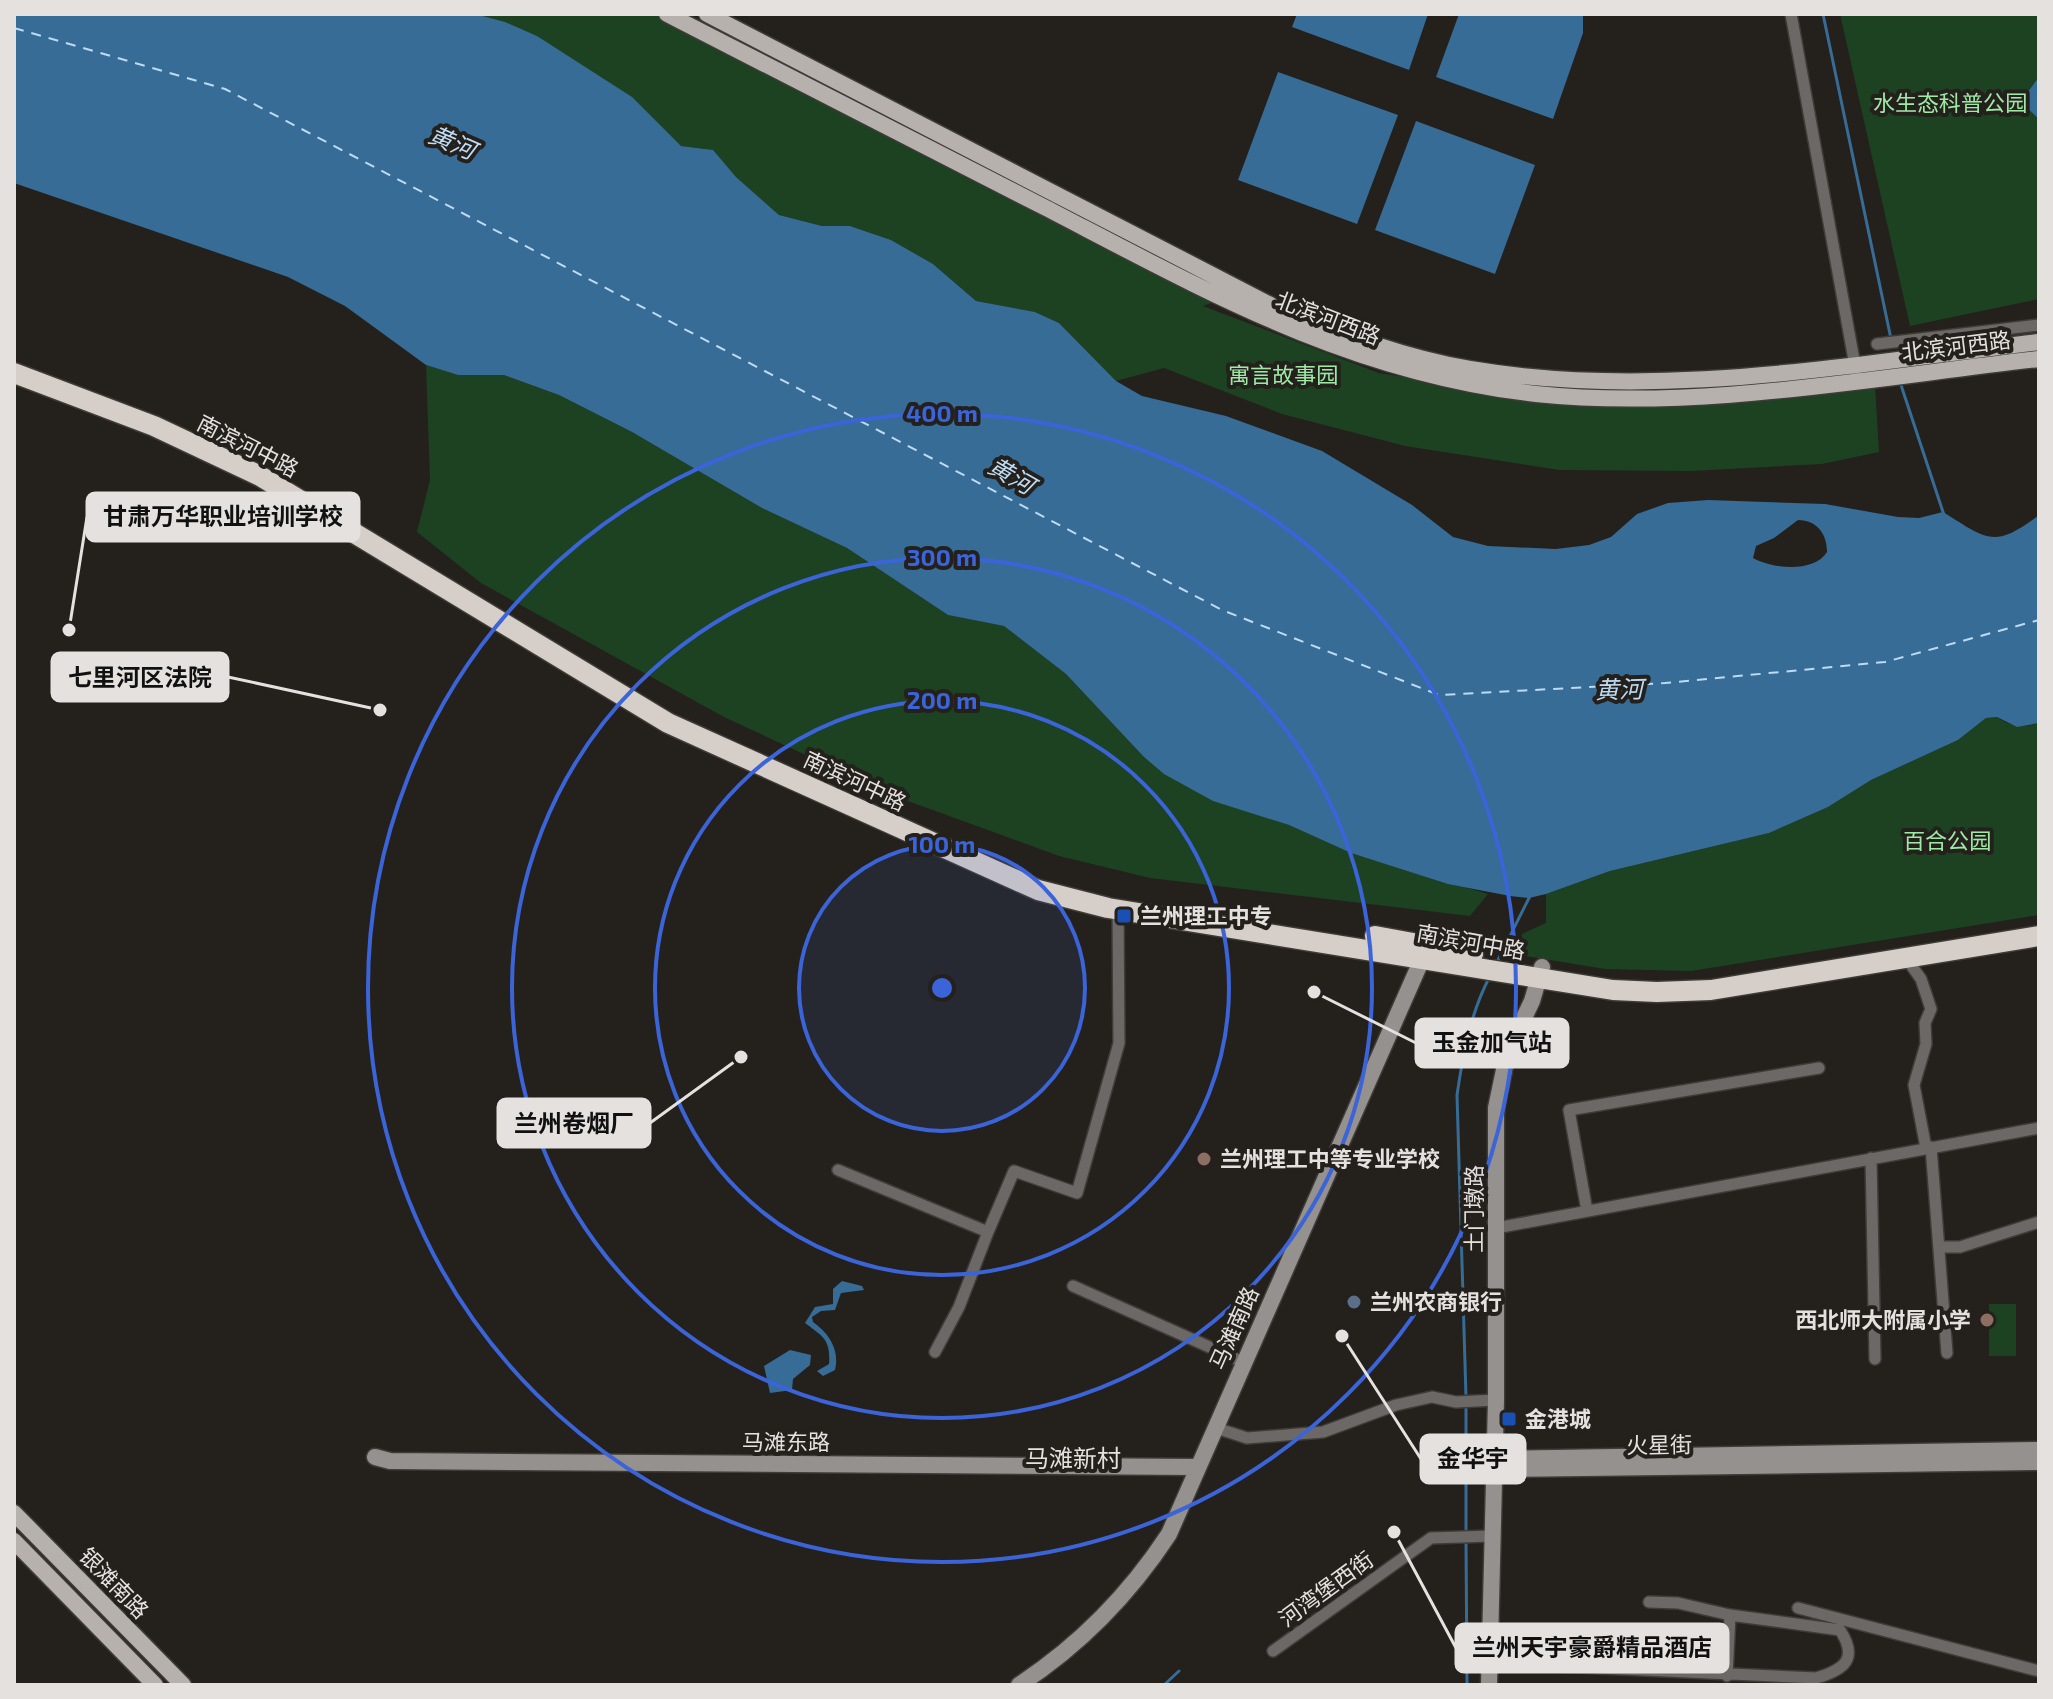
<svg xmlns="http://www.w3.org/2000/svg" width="2053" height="1699" font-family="'Exo 2','Noto Sans SC',sans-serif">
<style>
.green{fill:#1c4221}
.water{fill:#366c96;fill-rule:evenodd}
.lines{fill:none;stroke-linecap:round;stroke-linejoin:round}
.stream{stroke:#366c96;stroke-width:3}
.ferry{stroke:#bddbf4;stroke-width:2;stroke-dasharray:10 8;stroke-linecap:butt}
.street-casing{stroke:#3f3b37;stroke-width:14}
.secondary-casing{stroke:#3f3b37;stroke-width:19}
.primary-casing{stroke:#3f3b37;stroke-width:19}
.highway-casing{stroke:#3f3b37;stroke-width:23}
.street{stroke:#6b6866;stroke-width:11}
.secondary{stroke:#95918e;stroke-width:16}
.primary{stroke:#b6b1ad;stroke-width:16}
.highway{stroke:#d5cec9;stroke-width:20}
.ring{fill:none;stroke:#3b64d9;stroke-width:4}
.transit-dot{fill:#1a4fb4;stroke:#24201c;stroke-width:3}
.education-dot{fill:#8d6e63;stroke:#24201c;stroke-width:3}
.service-dot{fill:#5c6f8a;stroke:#24201c;stroke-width:3}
.labels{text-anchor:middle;stroke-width:8;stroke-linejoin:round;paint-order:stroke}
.park-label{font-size:22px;fill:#9ee9a5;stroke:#24201c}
.street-label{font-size:22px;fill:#e4e1de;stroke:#24201c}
.poi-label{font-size:22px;font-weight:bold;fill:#e4e1de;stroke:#24201c;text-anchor:start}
.water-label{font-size:24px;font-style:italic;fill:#bddbf4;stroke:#24201c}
.neighbourhood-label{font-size:24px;fill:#e4e1de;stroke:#24201c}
.centre{fill:#3b64d9;stroke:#24201c;stroke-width:4}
.ring-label{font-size:24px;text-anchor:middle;font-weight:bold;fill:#3b64d9;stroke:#24201c;stroke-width:8;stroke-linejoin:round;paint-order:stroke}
.leader{fill:none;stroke:#e4e1de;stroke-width:3}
.callout-dot{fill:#e4e1de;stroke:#24201c;stroke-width:3}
.callout{fill:#e4e1de;stroke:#e4e1de;stroke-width:3}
.callout-label{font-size:24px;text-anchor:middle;font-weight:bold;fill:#111}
</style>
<rect width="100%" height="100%" fill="#24201c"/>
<!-- green -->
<path class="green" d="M475 14H667L1221 299 1203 306 1379 373 1594 407 1741 400 1875 385 1879 452 1822 464 1692 471 1559 470 1405 446 1282 414 1164 368 1116 381 1059 323 1035 312 976 301 933 264 891 240 850 226H822L779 215 736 177 712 150 681 146 537 36Z
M1840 14H2039V299L1910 326Z
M426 365 458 375H504L559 395 632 432 762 508 847 548 948 615 1004 626 1066 674 1143 756 1213 800 1289 825 1351 853 1488 894 1470 916 1150 878 1059 856 894 796 724 717 481 583 417 532 430 480Z
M1997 717C2011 727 2022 728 2039 723V915L1691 971 1605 969 1520 955 1522 934 1546 923V894L1610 871 1769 833 1828 807 1871 780 1958 740 1986 718Z
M1989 1304H2016V1356H1989Z"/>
<!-- water -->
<path class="water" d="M14 14H475L505 22 537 36 632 97 681 146 713 150 736 177 779 215 822 226H850L891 240 933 264 976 301 1035 312 1059 323 1116 381 1142 396 1226 416 1322 451 1412 505 1453 537 1488 546 1556 549 1589 545 1611 537 1637 514 1668 503 1708 500 1825 504 1898 517 1919 518 1943 512C1988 540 1994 549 2039 515V723L2017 727 1997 717 1986 718 1958 740 1871 780 1828 807 1769 833 1610 871 1546 894 1529 898 1510 896 1448 884 1351 853 1289 825 1213 801 1164 774 1143 756 1066 674 1004 626 948 615 847 548 762 508 632 432 559 395 504 375H458L426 365 345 306 288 277 14 183ZM1798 520C1817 520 1827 534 1827 552 1814 573 1773 569 1753 558L1756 546 1774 538Z
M1297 14H1428L1409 70 1292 27Z
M1459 14H1583V33L1553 119 1436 77Z
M1278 72 1398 115 1357 224 1238 180Z
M2039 77V119L2025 106 2027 93Z
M1416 121 1535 165 1495 274 1375 230Z
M842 1281 862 1286 864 1290 841 1293 835 1310 821 1311 812 1317 813 1322C829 1333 840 1350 835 1370L823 1376 817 1371 829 1364C831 1339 822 1336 805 1323L815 1307 833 1304V1289Z
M790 1350 811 1355 810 1365 793 1379 792 1390 770 1393 764 1366Z"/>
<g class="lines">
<!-- stream -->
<path class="stream" d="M1823 14 1891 339
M1900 382 1944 515
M1496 964 1530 896
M1466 1397 1457 1095C1463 1054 1470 1015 1489 978
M1466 1405V1533
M1466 1541 1467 1685
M1164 1685 1179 1671"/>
<!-- ferry -->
<path class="ferry" d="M14 28 225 89 1222 610 1439 695 1665 683 1885 662 2039 620"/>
<defs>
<path id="street" d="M1791 14 1856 371
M1877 344 2039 325
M1906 958 1921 979 1931 1009 1925 1023 1926 1044 1914 1085 1926 1148
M1931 1147 1947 1353
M1871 1158 1875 1359
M838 1170 988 1232 959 1307 935 1352
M1587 1211 1569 1110 1819 1068
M1496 1228 2039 1128
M988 1232 1014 1171 1077 1193 1119 1043 1118 910
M1939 1247H1960L2039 1222
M1073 1286 1243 1362
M1216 1428 1247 1438 1323 1432 1396 1405 1432 1397 1456 1402 1496 1400
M1798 1608 2039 1671
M1273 1651 1431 1538 1491 1536
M1489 1663 1816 1678C1844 1670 1859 1659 1840 1630L1730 1615 1678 1603 1649 1602
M1727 1676 1730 1615"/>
<path id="secondary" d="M375 1457 390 1461 1197 1467
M1493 1459 1511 1469 2039 1462
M1493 1459 2039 1450
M1019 1685C1080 1645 1129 1595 1169 1534L1426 950
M1489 1685 1496 1400V1108L1508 1051 1532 1001 1542 967"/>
<path id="primary" d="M667 14C793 79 919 144 1046 208 1208 292 1350 373 1536 394 1699 411 1876 377 2039 359
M707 14 1278 309C1340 333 1404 358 1470 369 1659 401 1850 364 2039 342
M14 1513 183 1685
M14 1541 155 1685"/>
<path id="highway" d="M14 373 154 426 260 476 668 723 1038 890 1108 908 1613 990 1657 992 1711 990 2039 936
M1375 936 1473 954"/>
</defs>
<!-- street casing -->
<use href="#street" class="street-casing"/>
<!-- secondary casing -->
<use href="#secondary" class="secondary-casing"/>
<!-- primary casing -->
<use href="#primary" class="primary-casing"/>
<!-- highway casing -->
<use href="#highway" class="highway-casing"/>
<!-- street -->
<use href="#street" class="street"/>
<!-- secondary -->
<use href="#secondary" class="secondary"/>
<!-- primary -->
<use href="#primary" class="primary"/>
<!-- highway -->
<use href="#highway" class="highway"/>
</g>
<!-- distance rings -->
<circle cx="942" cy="988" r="143" fill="#3b64d9" fill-opacity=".12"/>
<g class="ring">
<circle cx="942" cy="988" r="143"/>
<circle cx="942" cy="988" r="287"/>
<circle cx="942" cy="988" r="430"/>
<circle cx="942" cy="988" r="574"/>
</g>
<!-- markers -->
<g class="transit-dot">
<rect x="1116" y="908" width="16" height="16" rx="4"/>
<rect x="1501" y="1411" width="16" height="16" rx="4"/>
</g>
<g class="education-dot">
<circle cx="1204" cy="1159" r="8"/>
<circle cx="1987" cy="1320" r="8"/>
</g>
<circle class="service-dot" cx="1354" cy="1302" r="8"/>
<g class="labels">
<!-- park labels -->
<g class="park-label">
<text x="1950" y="111">水生态科普公园</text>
<text x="1283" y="383">寓言故事园</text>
<text x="1947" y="849">百合公园</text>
</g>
<!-- street labels -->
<g class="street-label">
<text transform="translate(1328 318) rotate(21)" y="8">北滨河西路</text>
<text transform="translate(1956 346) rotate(-7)" y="8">北滨河西路</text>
<text transform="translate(248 446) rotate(27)" y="8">南滨河中路</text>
<text transform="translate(855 781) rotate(25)" y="8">南滨河中路</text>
<text transform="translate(1471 942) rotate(10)" y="8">南滨河中路</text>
<text transform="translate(1474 1209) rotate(-90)" y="8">土门墩路</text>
<text transform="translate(1234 1328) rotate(-66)" y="8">马滩南路</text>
<text x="786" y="1450">马滩东路</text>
<text transform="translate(1659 1445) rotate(-1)" y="8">火星街</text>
<text transform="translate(114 1583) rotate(46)" y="8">银滩南路</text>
<text transform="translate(1326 1589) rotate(-36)" y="8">河湾堡西街</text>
</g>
<!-- poi labels -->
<g class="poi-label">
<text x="1140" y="924">兰州理工中专</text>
<text x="1220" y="1167">兰州理工中等专业学校</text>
<text x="1370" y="1310">兰州农商银行</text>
<text x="1971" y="1328" text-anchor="end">西北师大附属小学</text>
<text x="1525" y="1427">金港城</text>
</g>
<!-- water labels -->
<g class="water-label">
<text transform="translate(452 143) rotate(23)" y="8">黄河</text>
<text transform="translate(1011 476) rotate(30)" y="8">黄河</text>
<text transform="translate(1619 690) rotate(-1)" y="8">黄河</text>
</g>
<!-- neighbourhood labels -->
<g class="neighbourhood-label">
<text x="1073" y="1467">马滩新村</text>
</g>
</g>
<circle cx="942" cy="988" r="12" class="centre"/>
<g class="ring-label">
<text x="942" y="422">400 m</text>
<text x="942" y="566">300 m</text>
<text x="942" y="709">200 m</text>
<text x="942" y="853">100 m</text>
</g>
<!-- callouts -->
<path class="leader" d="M69 630L87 517M380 710L228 677M1314 992L1416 1043M741 1057L650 1123M1342 1336L1421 1459M1394 1532L1456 1648"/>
<g class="callout-dot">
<circle cx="69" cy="630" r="8"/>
<circle cx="380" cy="710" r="8"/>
<circle cx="1314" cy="992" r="8"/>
<circle cx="741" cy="1057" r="8"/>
<circle cx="1342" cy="1336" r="8"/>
<circle cx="1394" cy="1532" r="8"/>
</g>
<g class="callout">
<rect x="87" y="493" width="272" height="48" rx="8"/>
<rect x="52" y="653" width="176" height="48" rx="8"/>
<rect x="1416" y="1019" width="152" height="48" rx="8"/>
<rect x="498" y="1099" width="152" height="48" rx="8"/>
<rect x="1421" y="1435" width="104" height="48" rx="8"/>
<rect x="1456" y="1624" width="272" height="48" rx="8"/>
</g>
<g class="callout-label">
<text x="223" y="525">甘肃万华职业培训学校</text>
<text x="140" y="686">七里河区法院</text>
<text x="1492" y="1051">玉金加气站</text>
<text x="574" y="1132">兰州卷烟厂</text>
<text x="1473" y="1467">金华宇</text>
<text x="1592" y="1656">兰州天宇豪爵精品酒店</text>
</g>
<!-- border -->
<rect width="2053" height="1699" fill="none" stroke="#e4e1de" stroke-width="32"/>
</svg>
